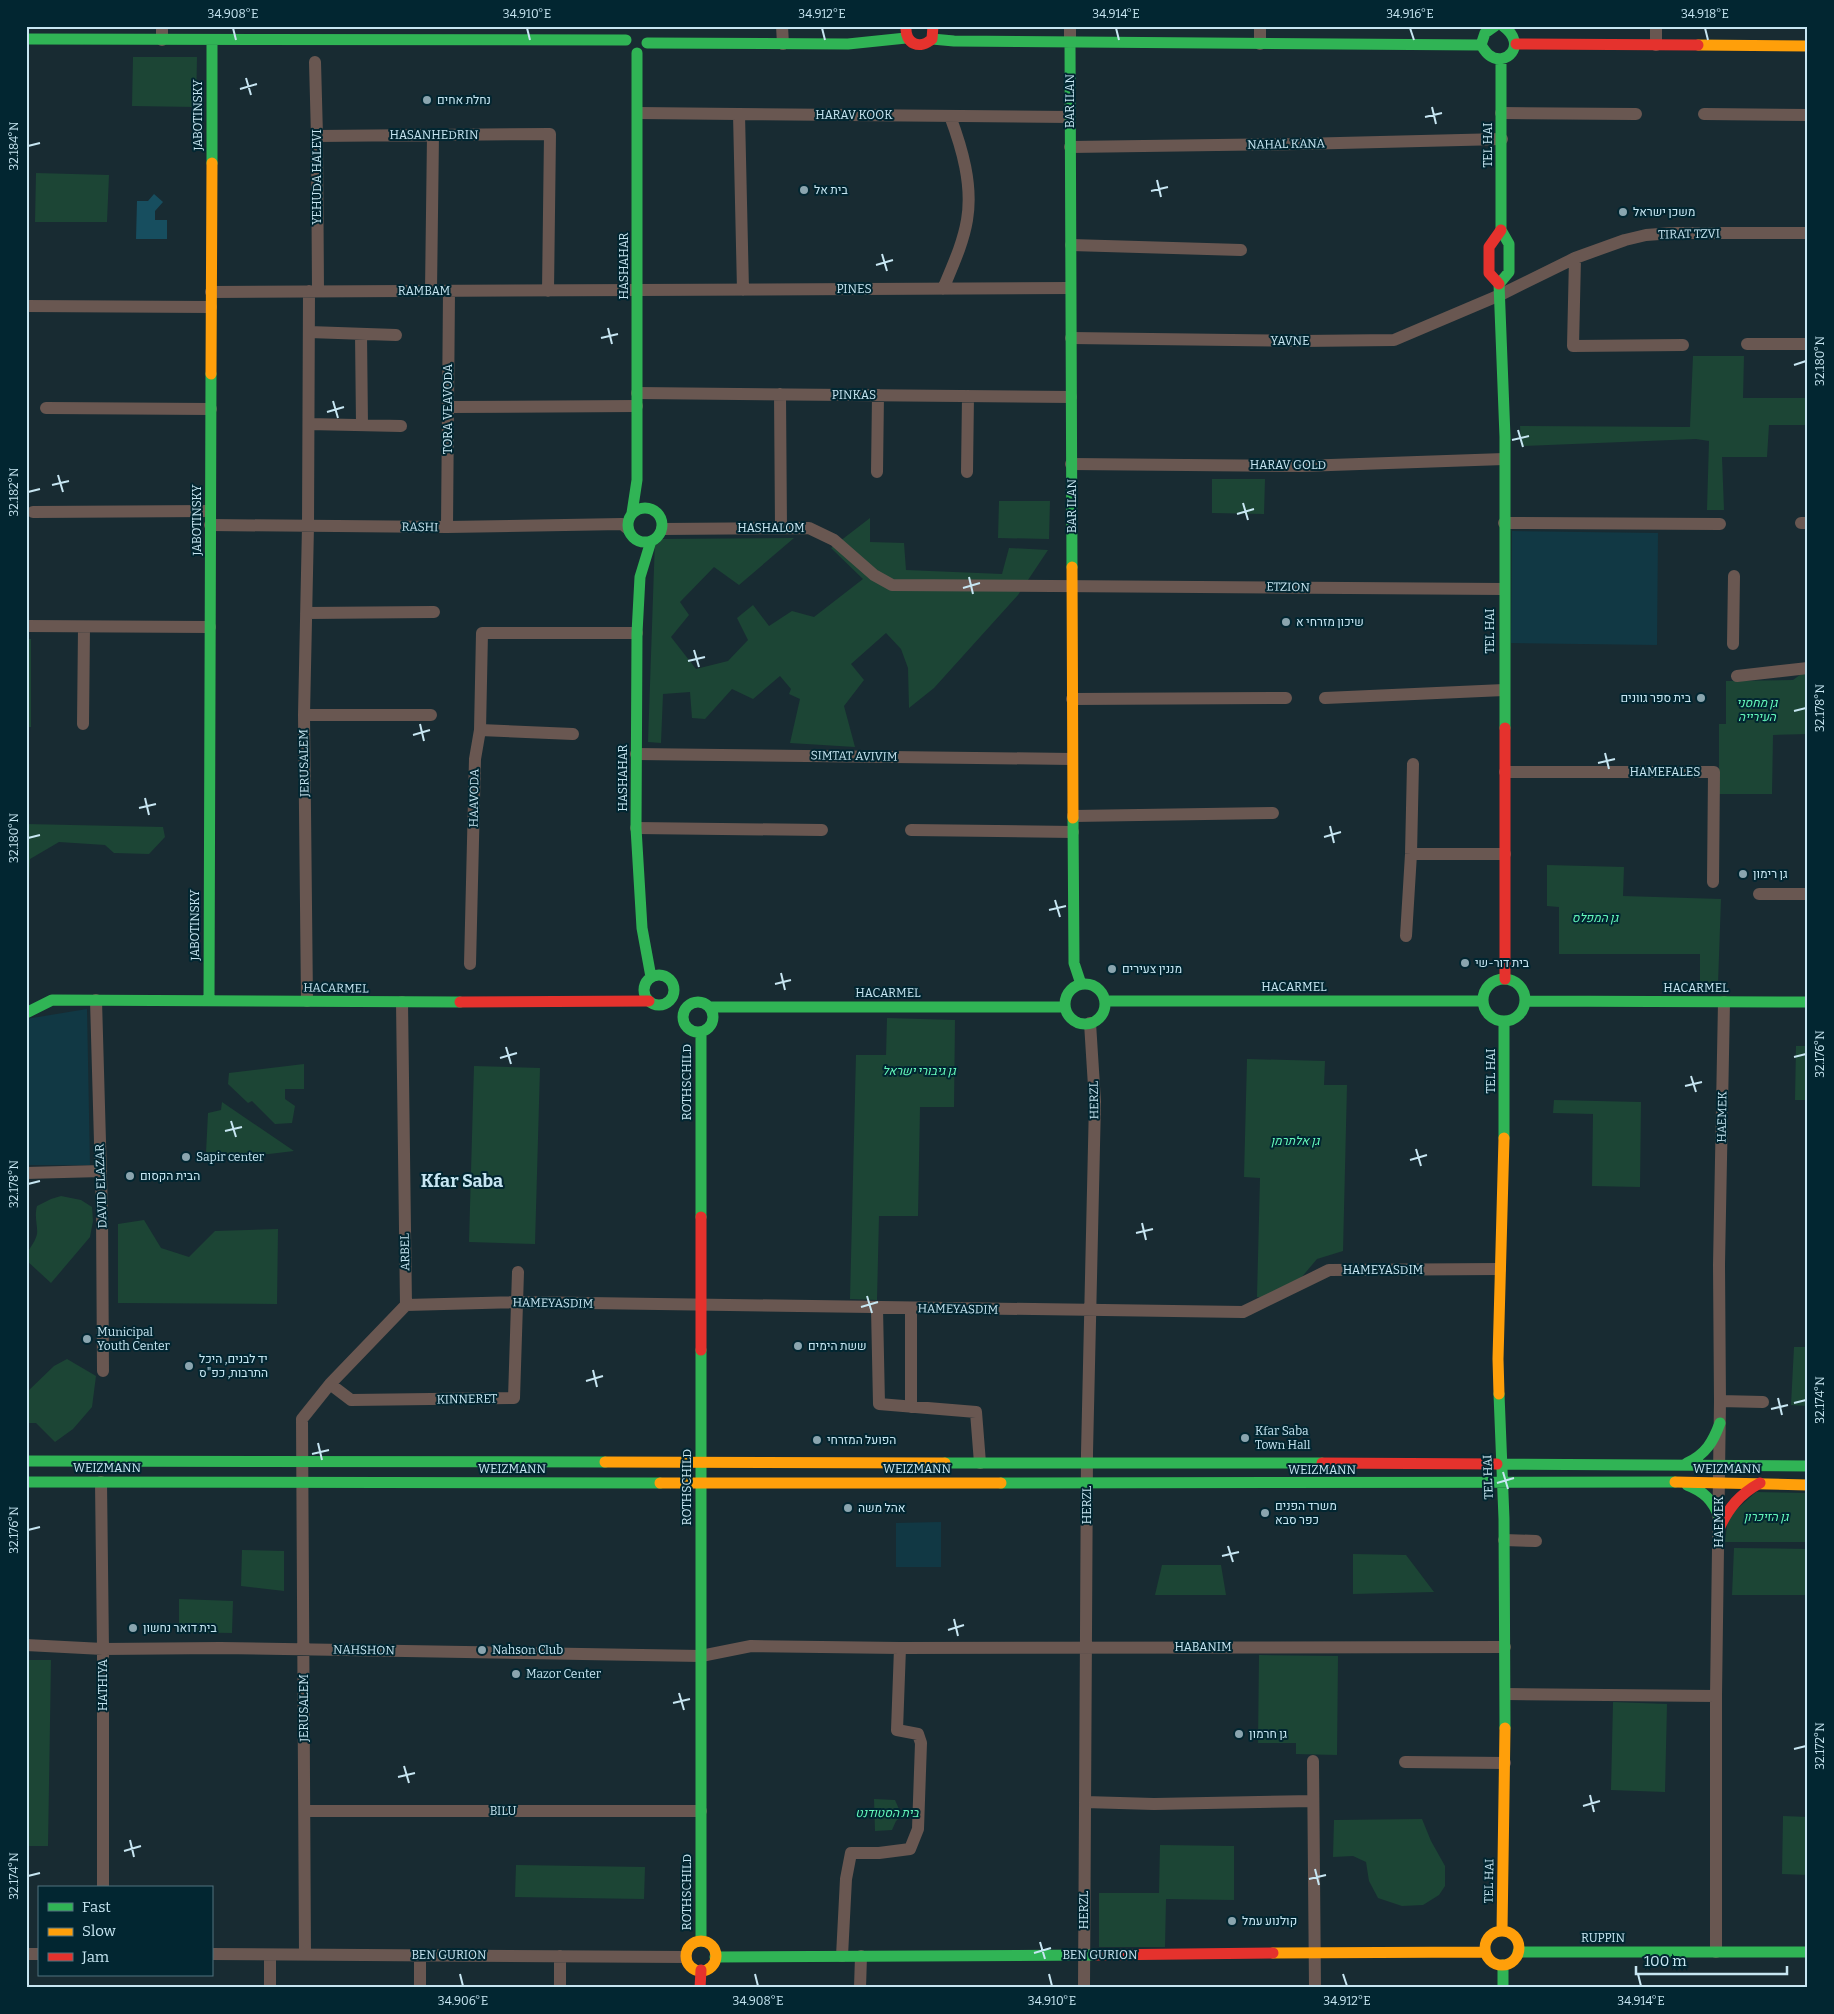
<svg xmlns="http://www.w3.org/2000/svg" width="1834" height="2014" font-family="Bitter,Heebo,serif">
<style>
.built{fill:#113844}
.green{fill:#1c4535}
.water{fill:#174e5f}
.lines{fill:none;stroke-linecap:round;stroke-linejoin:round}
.street{stroke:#695751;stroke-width:12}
.fast{stroke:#30b455;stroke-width:11}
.slow{stroke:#ff9f0a;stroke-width:11}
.jam{stroke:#e5322d;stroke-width:11}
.ticks{fill:none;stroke:#c7e6f2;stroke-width:2}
.poi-dot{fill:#8aa5af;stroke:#022631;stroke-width:2}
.labels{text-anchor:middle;stroke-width:4;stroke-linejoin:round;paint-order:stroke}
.poi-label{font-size:12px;fill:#c7e6f2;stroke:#022631;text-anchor:start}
.street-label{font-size:12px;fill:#c7e6f2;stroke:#022631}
.park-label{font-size:12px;font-style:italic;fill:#64f9bb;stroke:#022631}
.district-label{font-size:18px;font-weight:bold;fill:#c7e6f2;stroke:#022631}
.neatline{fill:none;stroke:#c7e6f2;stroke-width:2}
.ticks-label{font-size:12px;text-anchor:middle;fill:#c7e6f2}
</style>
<rect width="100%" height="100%" fill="#182b32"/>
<!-- built -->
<path class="built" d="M1512 531 1658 533 1657 645 1511 643Z
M87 1009 90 1165H26V1019Z
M941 1522V1567H896V1523Z"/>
<!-- green -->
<path class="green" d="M133 57H197L196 107 132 106Z
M36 173 109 175 107 222H35Z
M1693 356H1744L1743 398H1808V425H1769L1767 457H1722L1724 510H1707L1709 441 1696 439 1521 446 1520 426 1690 427Z
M1212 479H1265L1264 514 1212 513Z
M999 501H1050L1049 539 998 538Z
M870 518V542L904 543 906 570 1002 574 1009 548 1048 550 1018 595 934 688 909 708 908 668 901 649 886 633 851 664 864 680 844 706 855 747 790 743 800 699 789 694 791 689 780 676 753 699 732 689 705 719 692 718 690 692 663 694 661 743 648 742 655 539 794 538 739 585 714 567 680 602 689 615 671 637 696 669 728 661 748 640 737 618 753 605 769 626 792 611 814 617 863 579 831 548Z
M26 639H31V727H26Z
M1808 669V734L1773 735 1772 794H1719V724H1726V681L1793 680Z
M26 824 163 827 165 837 149 854 114 853 105 845 59 842 30 859 26 952Z
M1547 865 1624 867 1623 896 1721 899 1718 984H1700V954H1559V907L1547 906Z
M887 1018 955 1020 954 1107H920L918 1216H879L877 1300 850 1299 856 1055H886Z
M1796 1046H1808V1100H1795Z
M1247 1059 1325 1061 1324 1085H1347L1343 1251 1317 1259 1284 1298 1257 1297 1260 1178 1244 1177Z
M304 1064V1089H285V1099L295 1106 292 1123 275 1124 252 1101 248 1103 228 1084 229 1073Z
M474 1066 540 1068 535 1244 469 1242Z
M1554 1100 1641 1102 1640 1187 1592 1186 1593 1114 1553 1113Z
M222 1102 294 1151 269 1154 206 1153 208 1113 221 1110Z
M61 1196 81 1200 92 1207 93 1221 90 1237 51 1283 26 1260C26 1250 35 1244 37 1234 38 1226 34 1217 37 1206L51 1199Z
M144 1220 161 1248 189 1257 215 1231 278 1229 277 1304 118 1303V1224Z
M1794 1347H1808V1406L1791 1405Z
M67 1359 96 1376 92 1407 73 1429 55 1442 36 1423H26V1393L54 1366Z
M1756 1492 1808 1493V1542H1725L1728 1517Z
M1734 1548 1808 1549V1595H1732Z
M242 1550 284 1551V1591L241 1586Z
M1353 1554 1406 1555 1434 1592 1353 1594Z
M1162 1565H1221L1226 1595H1155Z
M179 1599 233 1601 232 1633 179 1632Z
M1259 1655 1338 1656 1337 1755 1296 1754V1743H1258Z
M26 1660H51L48 1846H26Z
M1613 1702 1667 1704 1665 1792 1611 1790Z
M874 1799 895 1800 902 1816 896 1821 892 1830 875 1831Z
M1783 1816 1808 1817V1875L1782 1874Z
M1422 1819 1431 1841 1445 1866V1886L1439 1895 1423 1905 1402 1906 1378 1898 1369 1881 1366 1862 1353 1856 1333 1857 1334 1820Z
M1160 1845 1234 1846V1900L1166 1899 1165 1947H1099V1893H1159Z
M516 1865 645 1867 644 1899 515 1897Z"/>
<!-- water -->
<path class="water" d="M154 194 163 202 155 211V220H167V239H136L137 201H148Z"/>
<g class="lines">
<!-- street -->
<path class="street" d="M162 26V40
M782 26 783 44
M1260 26V44
M1070 42V26
M1656 45V26
M315 62 317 136 318 291
M638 113 1070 117
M1501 113 1636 114
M739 114 743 290
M1704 114 1808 115
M317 136 550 134 548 291
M1070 147 1299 144 1502 139
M1071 245 1241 250
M1575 258 1573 346 1683 345
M943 289C952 267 963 244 967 220 973 185 962 148 950 116
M431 291 433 135
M211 292 1070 288
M26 306 211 307
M309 332 396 335
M361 334 362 425
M1071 338 1301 341 1394 340 1500 295 1575 258 1625 240 1646 235 1673 233H1808
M1747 344H1808
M637 393 1071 397
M780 394 781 528
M448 407 637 406
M46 408 211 409
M309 424 401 426
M1071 464 1302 466 1504 459
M877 472 878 395
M967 472 968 396
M33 512 210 511
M1504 523 1720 524
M1801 523H1808
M210 525 447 527 622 524 628 529
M447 527 449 291
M662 529 809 528 834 540 874 575 892 585 1504 589
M306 613 434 612
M26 626 210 627
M1733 644 1734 576
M1737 676 1808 668
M1325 698 1504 690
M1072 699 1286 698
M304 715H431
M83 724 84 627
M480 730 573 734
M636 754 1072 759
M1505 772H1714L1713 882
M1073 816 1273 813
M636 828 822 830
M911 830 1073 832
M1411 854H1505
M1759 894H1808
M1406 936 1411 854 1413 764
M470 964 475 759 480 730 482 633H637
M96 1000 102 1213 103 1371
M307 1001 304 715 308 526 309 291
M26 1173 101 1171
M406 1305 517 1302 1243 1312 1329 1270 1500 1269
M877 1308 879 1404 976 1412 980 1463
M911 1309V1407
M330 1384 351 1400 514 1398 518 1272
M1720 1401 1763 1402
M101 1482 103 1649V1888
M1504 1540 1536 1541
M26 1645 103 1649 220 1648 701 1656 751 1646 900 1648 1505 1647
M1506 1694 1716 1696
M1313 1761 1315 1988
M1405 1762 1505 1763
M1085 1802 1154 1804 1313 1801
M305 1811H701
M1716 1952V1696L1720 1401 1719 1265 1724 1002
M26 1954H39
M211 1954 686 1957
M270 1955V1988
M305 1955 302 1419 330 1384 406 1305 402 1002
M842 1956 846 1879 851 1853H879L910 1849 918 1829 921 1743 918 1734 897 1730 900 1648
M420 1988V1955
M560 1988V1956
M860 1988 861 1956
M1084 1988 1087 1453 1095 1102 1090 1023"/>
<!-- fast -->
<path class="fast" d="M1495 26 1485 33 1481 45C1483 48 1486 53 1489 55 1505 68 1529 45 1503 26
M26 39 626 40
M932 39 954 41 1481 45
M1070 42 1072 567
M647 43 848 44 906 38
M1501 60V230L1509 244V272L1499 284 1505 437V728
M212 163V40
M628 525a17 17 0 1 1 34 0a17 17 0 1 1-34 0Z
M632 513 637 480V53
M651 541 640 577 637 633 636 828 642 928 651 977
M1073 818 1074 963 1081 984
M644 990a15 15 0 1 1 30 0a15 15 0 1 1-30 0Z
M1483 1000a21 21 0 1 1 42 0a21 21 0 1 1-42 0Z
M1065 1004a20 20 0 1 1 40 0a20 20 0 1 1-40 0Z
M209 1000 211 374
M1105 1001H1483
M1525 1001 1808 1002
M683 1017a15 15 0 1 1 30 0a15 15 0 1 1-30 0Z
M710 1007H1065
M26 1013 52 1000 460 1002
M1504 1021V1138
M701 1032V1217
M701 1350V1941
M1499 1394 1504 1519 1505 1728
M26 1461 605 1462
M945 1463H1322
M1687 1463C1706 1454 1713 1442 1720 1423
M1497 1464 1808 1466
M26 1482 660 1483
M1001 1483 1675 1482
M1687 1485C1703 1491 1713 1500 1719 1517
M1518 1952H1808
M715 1957 1095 1955
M1503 1965V1988"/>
<!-- slow -->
<path class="slow" d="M1698 45 1808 46
M211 374 212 163
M1072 567 1073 818
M1499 1394 1498 1359 1504 1138
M605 1462 945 1463
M1675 1482 1808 1485
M660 1483H1001
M1502 1931 1505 1728
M1485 1948a17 17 0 1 1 34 0a17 17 0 1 1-34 0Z
M686 1956a15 15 0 1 1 30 0a15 15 0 1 1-30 0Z
M1273 1953 1485 1952"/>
<!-- jam -->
<path class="jam" d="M906 27C905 44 920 50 932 39L933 26
M1516 44 1698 45
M1499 284 1489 273V247L1501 230
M1505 728V979
M460 1002 649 1001
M701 1217V1350
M1322 1463 1497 1464
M1719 1529C1728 1508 1740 1494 1760 1483
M1095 1955 1273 1953
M700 1988 701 1970"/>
</g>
<!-- ticks -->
<path class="ticks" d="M233 28 236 40M527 28 530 40M822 28 825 40M1116 28 1119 40M1410 28 1414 40M1705 28 1708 40M246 78 251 95M240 89 257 84M1432 107 1436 124M1425 117 1442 113M28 146 40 143M1157 180 1161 197M1151 191 1168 187M882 254 887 271M876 265 893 260M608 328 612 344M601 338 618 334M1794 365 1806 361M333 401 338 418M327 412 344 407M1518 430 1523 447M1512 440 1529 436M58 475 63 492M52 485 69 481M28 492 40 489M1243 503 1248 520M1237 514 1254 509M969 577 973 594M963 588 980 583M694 650 699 667M688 661 705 657M1794 711 1806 708M420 724 424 741M413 735 430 730M1605 753 1609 769M1598 763 1615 759M145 798 149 815M139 808 156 804M1330 826 1334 843M1324 837 1341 832M28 838 40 835M1055 900 1060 917M1049 910 1066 906M781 973 785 990M775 984 791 980M506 1047 511 1064M1794 1057 1806 1054M500 1058 517 1053M1691 1076 1696 1092M1685 1086 1702 1082M231 1121 236 1137M225 1131 242 1127M1416 1149 1421 1166M1410 1160 1427 1155M28 1184 40 1181M1142 1223 1146 1240M1136 1233 1153 1229M867 1296 872 1313M861 1307 878 1302M593 1370 597 1387M586 1381 603 1376M1778 1398 1782 1415M1794 1403 1806 1400M1771 1409 1788 1405M318 1443 322 1460M312 1454 329 1450M1503 1472 1508 1489M1497 1483 1514 1478M28 1530 40 1527M1228 1546 1233 1562M1222 1556 1239 1552M954 1619 958 1636M948 1630 964 1625M679 1693 684 1710M673 1703 690 1699M1794 1749 1806 1746M404 1766 409 1783M398 1777 415 1773M1590 1795 1594 1812M1583 1806 1600 1801M130 1840 134 1857M124 1851 141 1846M1315 1869 1319 1885M28 1876 40 1873M1309 1879 1326 1875M1040 1942 1045 1959M1034 1953 1051 1948M460 1974 463 1986M755 1974 758 1986M1049 1974 1052 1986M1343 1974 1347 1986M1638 1974 1641 1986"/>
<!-- markers -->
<g class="poi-dot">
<circle cx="427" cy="100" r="5"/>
<circle cx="804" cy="190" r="5"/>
<circle cx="1623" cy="212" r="5"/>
<circle cx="1286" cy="622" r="5"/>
<circle cx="1701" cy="698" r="5"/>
<circle cx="1743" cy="874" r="5"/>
<circle cx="1465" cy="963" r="5"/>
<circle cx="1112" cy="969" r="5"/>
<circle cx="186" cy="1157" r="5"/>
<circle cx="130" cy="1176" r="5"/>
<circle cx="87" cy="1339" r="5"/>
<circle cx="798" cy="1346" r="5"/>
<circle cx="189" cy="1366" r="5"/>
<circle cx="1245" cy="1438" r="5"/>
<circle cx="817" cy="1440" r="5"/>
<circle cx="848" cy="1508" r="5"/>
<circle cx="1265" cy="1513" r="5"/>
<circle cx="133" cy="1628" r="5"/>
<circle cx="482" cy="1650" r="5"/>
<circle cx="516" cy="1674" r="5"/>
<circle cx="1239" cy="1734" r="5"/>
<circle cx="1232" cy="1921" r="5"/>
</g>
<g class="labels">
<!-- poi labels -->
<g class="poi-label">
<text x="437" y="104">נחלת אחים</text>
<text x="814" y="194">בית אל</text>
<text x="1633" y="216">משכן ישראל</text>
<text x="1296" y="626">שיכון מזרחי א</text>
<text x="1691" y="702" text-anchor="end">בית ספר גוונים</text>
<text x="1753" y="878">גן רימון</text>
<text x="1475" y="967">בית דור-שי</text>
<text x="1122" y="973">מננין צעירים</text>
<text x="196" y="1161">Sapir center</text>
<text x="140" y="1180">הבית הקסום</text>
<text x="97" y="1336">Municipal<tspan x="97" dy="14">Youth Center</tspan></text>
<text x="808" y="1350">ששת הימים</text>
<text x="199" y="1363">יד לבנים, היכל<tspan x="199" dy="14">התרבות, כפ"ס</tspan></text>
<text x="1255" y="1435">Kfar Saba<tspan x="1255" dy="14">Town Hall</tspan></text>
<text x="827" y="1444">הפועל המזרחי</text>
<text x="1275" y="1510">משרד הפנים<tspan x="1275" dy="14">כפר סבא</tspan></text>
<text x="858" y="1512">אהל משה</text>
<text x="143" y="1632">בית דואר נחשון</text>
<text x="492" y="1654">Nahson Club</text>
<text x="526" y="1678">Mazor Center</text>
<text x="1249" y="1738">גן חרמון</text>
<text x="1242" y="1925">קולנוע עמל</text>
</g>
<!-- street labels -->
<g class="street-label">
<text transform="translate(1070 101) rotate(-90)" y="4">BAR ILAN</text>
<text transform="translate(198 115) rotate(-90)" y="4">JABOTINSKY</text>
<text x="854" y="119">HARAV KOOK</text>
<text x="434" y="139">HASANHEDRIN</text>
<text transform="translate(1286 144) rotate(-1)" y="4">NAHAL KANA</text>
<text transform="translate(1488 145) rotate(-90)" y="4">TEL HAI</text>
<text transform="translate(317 177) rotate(-90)" y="4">YEHUDA HALEVI</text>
<text transform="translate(1689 234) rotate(-1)" y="4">TIRAT TZVI</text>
<text transform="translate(624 266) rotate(-90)" y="4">HASHAHAR</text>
<text x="854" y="293">PINES</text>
<text x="424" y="295">RAMBAM</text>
<text x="1290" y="345">YAVNE</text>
<text x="854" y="399">PINKAS</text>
<text transform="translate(448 409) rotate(-90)" y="4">TORA VEAVODA</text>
<text x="1288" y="469">HARAV GOLD</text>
<text transform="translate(1072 506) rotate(-90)" y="4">BAR ILAN</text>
<text transform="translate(197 520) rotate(-90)" y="4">JABOTINSKY</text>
<text transform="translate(420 527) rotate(1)" y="4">RASHI</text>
<text x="771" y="532">HASHALOM</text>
<text transform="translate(1288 587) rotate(1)" y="4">ETZION</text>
<text transform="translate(1490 631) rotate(-90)" y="4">TEL HAI</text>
<text transform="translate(854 756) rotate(1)" y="4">SIMTAT AVIVIM</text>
<text transform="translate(304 763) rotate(-91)" y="4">JERUSALEM</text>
<text x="1665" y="776">HAMEFALES</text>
<text transform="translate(623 778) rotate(-90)" y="4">HASHAHAR</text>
<text transform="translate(474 798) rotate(-89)" y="4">HAAVODA</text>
<text transform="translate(195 925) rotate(-90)" y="4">JABOTINSKY</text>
<text x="1294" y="991">HACARMEL</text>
<text transform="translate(336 988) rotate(1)" y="4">HACARMEL</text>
<text x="1696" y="992">HACARMEL</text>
<text x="888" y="997">HACARMEL</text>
<text transform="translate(1491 1071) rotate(-90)" y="4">TEL HAI</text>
<text transform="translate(687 1082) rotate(-90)" y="4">ROTHSCHILD</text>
<text transform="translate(1094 1100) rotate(-91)" y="4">HERZL</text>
<text transform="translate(1722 1117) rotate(-89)" y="4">HAEMEK</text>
<text transform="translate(101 1186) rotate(-92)" y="4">DAVID ELAZAR</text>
<text transform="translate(405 1252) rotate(-91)" y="4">ARBEL</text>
<text x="1383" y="1274">HAMEYASDIM</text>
<text transform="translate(553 1303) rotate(1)" y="4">HAMEYASDIM</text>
<text transform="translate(958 1309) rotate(1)" y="4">HAMEYASDIM</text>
<text transform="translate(467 1399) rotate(-1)" y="4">KINNERET</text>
<text x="107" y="1472">WEIZMANN</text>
<text x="512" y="1473">WEIZMANN</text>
<text x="917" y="1473">WEIZMANN</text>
<text x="1727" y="1473">WEIZMANN</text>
<text x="1322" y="1474">WEIZMANN</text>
<text transform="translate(1488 1477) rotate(-92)" y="4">TEL HAI</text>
<text transform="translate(687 1487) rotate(-90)" y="4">ROTHSCHILD</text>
<text transform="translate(1087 1505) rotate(-90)" y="4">HERZL</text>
<text transform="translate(1719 1522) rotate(-90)" y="4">HAEMEK</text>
<text x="1203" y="1651">HABANIM</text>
<text transform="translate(364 1650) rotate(1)" y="4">NAHSHON</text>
<text transform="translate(103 1685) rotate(-90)" y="4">HATHIYA</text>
<text transform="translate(304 1708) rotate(-90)" y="4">JERUSALEM</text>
<text x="503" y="1815">BILU</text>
<text transform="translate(1489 1881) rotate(-89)" y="4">TEL HAI</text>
<text transform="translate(687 1892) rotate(-90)" y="4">ROTHSCHILD</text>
<text transform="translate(1084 1910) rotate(-90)" y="4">HERZL</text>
<text x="1603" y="1942">RUPPIN</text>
<text x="449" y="1959">BEN GURION</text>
<text x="1100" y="1959">BEN GURION</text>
</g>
<!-- park labels -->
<g class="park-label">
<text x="1757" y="707">גן מחסני<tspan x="1757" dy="14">העירייה</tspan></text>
<text x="1595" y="922">גן המפלס</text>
<text x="919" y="1075">גן גיבורי ישראל</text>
<text x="1295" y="1145">גן אלתרמן</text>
<text x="1766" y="1521">גן הזיכרון</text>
<text x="887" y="1817">בית הסטודנט</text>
</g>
<!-- district labels -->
<g class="district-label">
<text x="462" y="1187">Kfar Saba</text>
</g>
</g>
<!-- border -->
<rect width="1834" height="2014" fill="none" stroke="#022631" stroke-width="55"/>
<!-- legend -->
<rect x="38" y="1886" width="175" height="90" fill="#022631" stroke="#51737e"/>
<rect x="48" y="1903" width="25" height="8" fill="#30b455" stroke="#51737e"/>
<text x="82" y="1912" font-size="15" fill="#c7e6f2">Fast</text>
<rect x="48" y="1928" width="25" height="8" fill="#ff9f0a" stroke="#51737e"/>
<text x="82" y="1936" font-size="15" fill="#c7e6f2">Slow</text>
<rect x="48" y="1953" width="25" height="8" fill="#e5322d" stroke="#51737e"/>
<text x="82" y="1962" font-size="15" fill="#c7e6f2">Jam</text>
<!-- scale -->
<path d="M1636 1966v8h151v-8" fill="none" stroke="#c7e6f2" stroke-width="2.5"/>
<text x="1644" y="1966" font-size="15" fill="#c7e6f2" stroke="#022631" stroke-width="4" paint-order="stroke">100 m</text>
<rect x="28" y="28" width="1778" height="1958" class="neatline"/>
<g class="ticks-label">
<text x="233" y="18">34.908°E</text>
<text x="527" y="18">34.910°E</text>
<text x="822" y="18">34.912°E</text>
<text x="1116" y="18">34.914°E</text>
<text x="1410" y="18">34.916°E</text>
<text x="1705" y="18">34.918°E</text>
<text transform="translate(14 146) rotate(-90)" y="4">32.184°N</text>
<text transform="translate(1820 361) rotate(-90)" y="4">32.180°N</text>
<text transform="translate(14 492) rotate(-90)" y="4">32.182°N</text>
<text transform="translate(1820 708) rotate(-90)" y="4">32.178°N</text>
<text transform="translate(14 838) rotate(-90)" y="4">32.180°N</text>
<text transform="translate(1820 1054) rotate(-90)" y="4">32.176°N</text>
<text transform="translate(14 1184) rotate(-90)" y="4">32.178°N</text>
<text transform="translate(1820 1400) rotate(-90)" y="4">32.174°N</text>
<text transform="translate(14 1530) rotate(-90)" y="4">32.176°N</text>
<text transform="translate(1820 1746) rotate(-90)" y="4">32.172°N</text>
<text transform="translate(14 1876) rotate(-90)" y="4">32.174°N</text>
<text x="463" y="2005">34.906°E</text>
<text x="758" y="2005">34.908°E</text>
<text x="1052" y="2005">34.910°E</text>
<text x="1347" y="2005">34.912°E</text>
<text x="1641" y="2005">34.914°E</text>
</g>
</svg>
